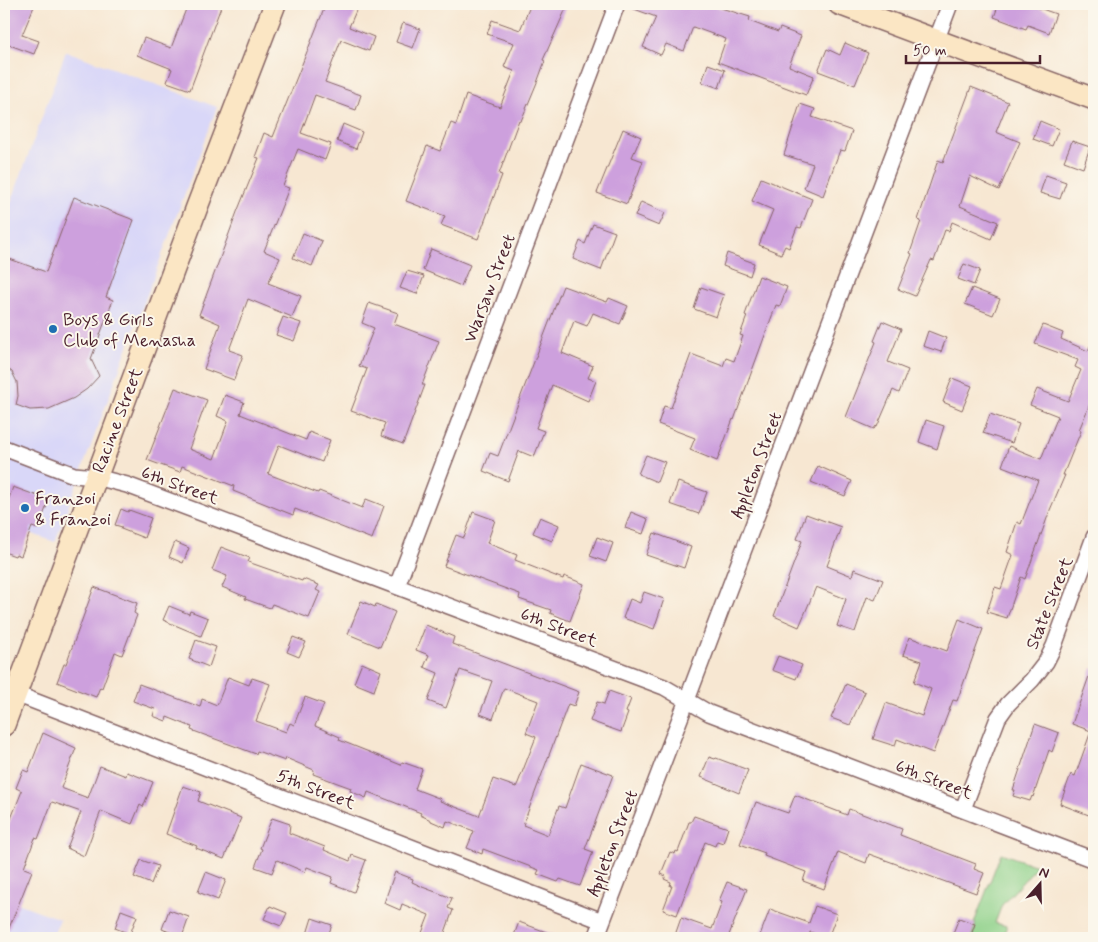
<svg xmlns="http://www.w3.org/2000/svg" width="1098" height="942" font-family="Mynerve,sans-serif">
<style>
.built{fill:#d9d7f8}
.green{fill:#8fd18a;stroke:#6c785a}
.building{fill:#cda0dd}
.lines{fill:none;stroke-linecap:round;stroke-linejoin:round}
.street-casing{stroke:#876565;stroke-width:18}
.secondary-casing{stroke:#876565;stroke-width:24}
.street{stroke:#fff;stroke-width:15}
.secondary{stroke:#fbe6c4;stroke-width:21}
.poi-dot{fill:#1f6fb2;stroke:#fbf7ec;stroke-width:2}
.labels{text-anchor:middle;stroke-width:4;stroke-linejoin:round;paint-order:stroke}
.street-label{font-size:18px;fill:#4a1f2b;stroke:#fbf7ec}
.poi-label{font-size:18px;fill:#4a1f2b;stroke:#fbf7ec;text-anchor:start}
</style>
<rect width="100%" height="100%" fill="#fbf7ec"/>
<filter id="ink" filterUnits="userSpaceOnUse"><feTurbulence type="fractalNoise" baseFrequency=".02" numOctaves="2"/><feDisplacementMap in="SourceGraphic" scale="10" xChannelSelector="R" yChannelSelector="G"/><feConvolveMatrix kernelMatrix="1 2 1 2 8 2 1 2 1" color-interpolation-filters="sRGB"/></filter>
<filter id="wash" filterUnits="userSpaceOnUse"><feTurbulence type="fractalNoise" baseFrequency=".0096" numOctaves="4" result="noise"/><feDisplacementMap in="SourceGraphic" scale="20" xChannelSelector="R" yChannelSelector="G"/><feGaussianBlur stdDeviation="1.12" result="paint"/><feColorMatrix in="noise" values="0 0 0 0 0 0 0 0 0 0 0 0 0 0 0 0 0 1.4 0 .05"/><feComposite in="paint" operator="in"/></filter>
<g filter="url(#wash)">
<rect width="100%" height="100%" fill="#f7e7d2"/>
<!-- built -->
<path class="built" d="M66 51 217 107 55 542 4 524V222Z
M4 898 60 919 52 938H4Z"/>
<!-- green -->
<path class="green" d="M1001 853 1037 866 1002 905 995 923 1007 926 1002 938H971L976 924 974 923Z"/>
<g id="blocks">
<!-- building -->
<path class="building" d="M4 4H35L22 35 39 41 34 54 4 43Z
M188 4H222L190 90 167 82 172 69 137 55 144 38 171 48Z
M326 4H359L349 27 374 37 369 51 341 40 325 82 361 95 356 110 315 95 301 133 331 144 325 160 298 149 283 186 289 188 264 251 280 258 268 283 301 296 292 317 248 299 229 350 243 355 234 380 204 369 220 324 199 315 237 212 259 158 255 157 264 133 273 137Z
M531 4H568L543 60 545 61 538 80 521 121 519 120 499 174 502 175 478 239 441 225 445 216 406 201 427 146 440 151 451 123 456 125 466 95 500 107 514 71 504 67 514 43 487 34 492 20 520 30Z
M626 4H708L750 17 749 21 778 32 780 28 801 36 789 66 814 76 806 95 718 62 726 39 693 27 684 51 666 44 661 55 643 47 656 17 626 6Z
M999 4H1028L1056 14 1049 33 1028 25 1026 29 994 17Z
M403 23 420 29 413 48 396 42Z
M845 43 868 53 855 85 818 71 827 49 840 55Z
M708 64 725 70 719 88 702 82Z
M971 87 1008 102 996 132 1020 142 999 190 970 176 960 206 998 222 991 239 952 222 949 231 945 230 934 261 931 260 915 296 898 289 912 254 910 253 921 221 918 220 938 160 943 162Z
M800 104 815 109 812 117 852 131 845 151 840 150 823 196 804 188 813 164 784 155Z
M1040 121 1059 129 1052 146 1033 139Z
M343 124 362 132 356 149 337 141Z
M623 129 641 137 632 157 643 161 627 204 597 193Z
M1072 141 1090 147 1083 168 1064 161Z
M1046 175 1066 182 1060 199 1040 193Z
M761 178 812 199 801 228 797 227 789 248 785 246 781 254 759 245 773 210 752 201Z
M74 197 134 220 106 297 113 300 91 359 99 376 87 389 74 398 49 409 30 410 16 405 18 396 17 382 12 372 4 366V257L46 272Z
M641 202 665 213 659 226 635 216Z
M593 224 615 232 601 270 573 259 580 241 585 244Z
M303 233 322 241 312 266 293 258Z
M431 249 470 265 461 286 423 270Z
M727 253 754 263 750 276 723 266Z
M964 264 980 270 974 285 958 279Z
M407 271 424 276 417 294 400 288Z
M759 276 787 287 780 306 776 305 734 420 733 419 717 461 690 450 695 438 658 424 664 406 671 408 691 354 723 366 726 358 734 361 743 336 740 335 747 316 745 315Z
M563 286 607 302 609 298 628 306 620 324 593 313 587 326 574 321 562 353 593 366 588 378 596 381 588 401 552 385 536 428 544 431 534 457 519 451 508 481 483 471 490 453 498 456Z
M701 287 724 295 716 317 694 309Z
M972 288 1000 299 993 315 965 304Z
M369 303 398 313 394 324 439 341 422 385H425L403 444 381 436 385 423 351 411 367 369 359 366 374 328 362 323Z
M283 317 301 323 294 341 276 335Z
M882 321 901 329 888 362 908 370 899 393 893 390 877 427 876 426 874 429 846 417 876 342 874 341Z
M1043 325 1063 333 1061 339 1088 351 1094 337V394L1079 430 1081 431 1063 475H1065L1050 510 1025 579 1021 577 1007 618 987 612 995 587 1001 589 1013 555 1007 552 1017 522 1021 524 1038 480 1002 466 1009 446 1041 459 1058 416 1030 405 1037 389 1068 401 1081 370 1075 367 1078 360 1035 344Z
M928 331 946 338 941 352 923 346Z
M952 378 972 386 962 410 943 402Z
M175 388 207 400 189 449 214 459 228 421 217 416 225 395 244 402 240 414 306 440 309 432 330 440 322 462 279 445 268 474 318 493 319 491 362 508 366 499 384 506 372 539 295 509 293 515 233 491 234 486 182 466 180 472 147 460Z
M990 414 1019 424 1012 443 983 433Z
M926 420 944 426 937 449 919 442Z
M646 455 665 462 657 482 638 474Z
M818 466 852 481 845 496 811 482Z
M678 482 707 492 699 514 670 504Z
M13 487 49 500 38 529 32 527 21 556 16 554 15 556 4 552V495L9 498Z
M121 509 128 512 129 510 151 518 144 538 121 529 122 527 115 525Z
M473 512 495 520 487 543 517 555 515 560 563 579 564 576 584 584 570 621 550 613 551 610 519 599 520 594 444 566 456 535 464 538Z
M631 512 648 519 643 534 625 528Z
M806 514 841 527 827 566 852 576 854 569 883 580 875 600 867 597 855 632 837 626 846 599 816 587 799 627 774 616 802 541 797 539Z
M540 517 559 525 552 541 533 533Z
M654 533 691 547 684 568 646 555Z
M597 537 613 543 606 562 590 556Z
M175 542 189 548 183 563 169 557Z
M221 547 250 558 248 562 302 581 303 579 319 585 316 590 320 592 309 618 272 604 270 608 245 599 246 597 222 587 227 576 212 570Z
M94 587 137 603 134 613 137 615 122 655 115 652 102 688 100 687 96 697 57 682 64 664H66Z
M644 592 664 599 654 629 623 618 630 599 640 603Z
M361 601 375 607 376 604 395 612 380 647 348 634Z
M169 606 189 614 190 611 208 618 201 636 163 620Z
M959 619 983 629 957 701 953 700 933 753 897 739 895 746 873 739 886 703 922 716 931 689 914 682 922 661 903 655 909 637 947 651Z
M426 625 454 637 452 644 579 692 574 706 568 704 523 825 548 835 559 806 565 808 581 763 613 775 585 849 593 852 580 886 560 879 558 882 537 874 539 870 483 849 482 854 467 848 474 831 447 821 445 827 431 821V820L420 815 421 813 368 792 366 798 350 791 351 788 313 774 314 770 286 758 285 761 257 751 256 754 191 730 192 727 167 717 166 721 153 716 155 709 133 701 139 684 200 707 202 699 217 705 228 677 249 685 252 678 270 684 256 721 286 732 290 723 294 725 305 697 324 704 315 726 340 737 339 740 369 752 401 765 402 762 422 769 415 789 441 799 440 801 479 816 493 779 516 787 518 783 536 737 526 733 538 701 504 688 493 719 480 714 492 681 460 670 446 708 428 701 438 673 424 667 429 655 416 650Z
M293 637 306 642 299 657 287 652Z
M196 640 216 647 209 667 189 659Z
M778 656 802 665 796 679 772 670Z
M362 663 381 671 374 691 354 683Z
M1092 668 1094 669V817L1060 804 1071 774 1075 776 1091 731 1072 724Z
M846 684 865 692 850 725 831 718Z
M609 691 631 699 626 712 628 713 621 732 590 721 597 702 604 704Z
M1035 724 1059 733 1052 752 1049 750 1033 797 1032 796 1030 801 1013 796 1015 790H1013Z
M43 733 76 748 61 788 88 798 100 766 126 776 127 772 153 782 143 807 140 805 132 824 101 811 84 856 67 848 81 812 52 802 38 839 35 838 24 868 32 871 5 938H4V836L22 791 16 788 23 770 28 772Z
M709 757 715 759 716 758 748 770 739 793 701 777Z
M183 786 201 792 198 801 241 818 224 859 196 848 197 846 166 834Z
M795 795 847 815 849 809 902 829 900 835 976 864 974 869 984 873 976 893 869 854 866 863 838 852 824 889 803 881 806 872 764 856 765 853 740 844 756 802 788 813Z
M694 816 728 828 723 843 717 841 715 846 705 842 677 915 663 910 672 886H670L671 882 664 879 666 876 661 874 670 852 675 854 676 851 678 852 689 822H691Z
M272 818 290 824 289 833 325 847 324 850 350 861 352 855 366 860 354 892 331 883 333 877 307 867 305 872 277 860 272 873 255 867 262 849 260 848Z
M141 860 158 866 151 884 134 877Z
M206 872 226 880 218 900 198 892Z
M395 872 413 879 412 882 425 888 452 898 448 908 453 910 443 938H420L429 915 402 904 400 910 384 903Z
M727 882 747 889 729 935 733 936 732 938H674L681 918 712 929 722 902 719 901Z
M270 906 287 913 281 926 264 919Z
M815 906 837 914 828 938 810 932 809 938H759L770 909 809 923Z
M121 910 137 916 130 934 115 928Z
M169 910 189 917 182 937 162 929Z
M312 918 332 925 327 938H319L307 934Z
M959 918 975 924 970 938 953 933Z
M519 922 560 937 559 938H513Z"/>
</g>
</g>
<g filter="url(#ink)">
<use href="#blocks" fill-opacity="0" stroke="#876565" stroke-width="1"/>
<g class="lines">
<defs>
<path id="street" d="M4 448 74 475 96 477 127 485 664 687 709 713 1094 860
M397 586 617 4
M16 694 602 921
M963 809 998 718 1008 704 1032 680 1046 662 1054 646 1094 537
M596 938 687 700 950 4"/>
<path id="secondary" d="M839 4 1094 99
M4 725 197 207 275 4"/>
</defs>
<!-- street casing -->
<use href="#street" class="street-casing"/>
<!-- secondary casing -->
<use href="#secondary" class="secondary-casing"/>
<!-- street -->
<use href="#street" class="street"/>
<!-- secondary -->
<use href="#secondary" class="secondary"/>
</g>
</g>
<!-- markers -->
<g class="poi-dot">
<circle cx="53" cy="329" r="5"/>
<circle cx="25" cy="508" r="5"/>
</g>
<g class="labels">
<!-- street labels -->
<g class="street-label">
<text transform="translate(489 288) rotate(-69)" y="6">Warsaw Street</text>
<text transform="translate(117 420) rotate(-69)" y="6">Racine Street</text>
<text transform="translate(756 465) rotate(-69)" y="6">Appleton Street</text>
<text transform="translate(180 485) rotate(20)" y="6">6th Street</text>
<text transform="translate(1049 603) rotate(-68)" y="6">State Street</text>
<text transform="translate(559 627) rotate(21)" y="6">6th Street</text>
<text transform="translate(934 779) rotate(21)" y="6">6th Street</text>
<text transform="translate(316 789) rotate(21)" y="6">5th Street</text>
<text transform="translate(612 843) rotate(-69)" y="6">Appleton Street</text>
</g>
<!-- poi labels -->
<g class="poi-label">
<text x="63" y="325">Boys &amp; Girls<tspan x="63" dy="21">Club of Menasha</tspan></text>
<text x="35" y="504">Franzoi<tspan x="35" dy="21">&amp; Franzoi</tspan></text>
</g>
</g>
<!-- margin -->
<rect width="1098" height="942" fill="none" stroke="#fbf7ec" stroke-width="20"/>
<!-- north arrow -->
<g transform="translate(1040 884) rotate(20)" stroke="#fbf7ec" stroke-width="4" paint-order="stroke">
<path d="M0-4L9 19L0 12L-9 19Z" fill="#4a1f2b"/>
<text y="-8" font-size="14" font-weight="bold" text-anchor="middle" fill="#4a1f2b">N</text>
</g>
<!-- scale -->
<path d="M906 55v8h134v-8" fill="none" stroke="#4a1f2b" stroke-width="2.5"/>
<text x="913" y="55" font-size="15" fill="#4a1f2b" stroke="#fbf7ec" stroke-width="4" paint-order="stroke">50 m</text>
</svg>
